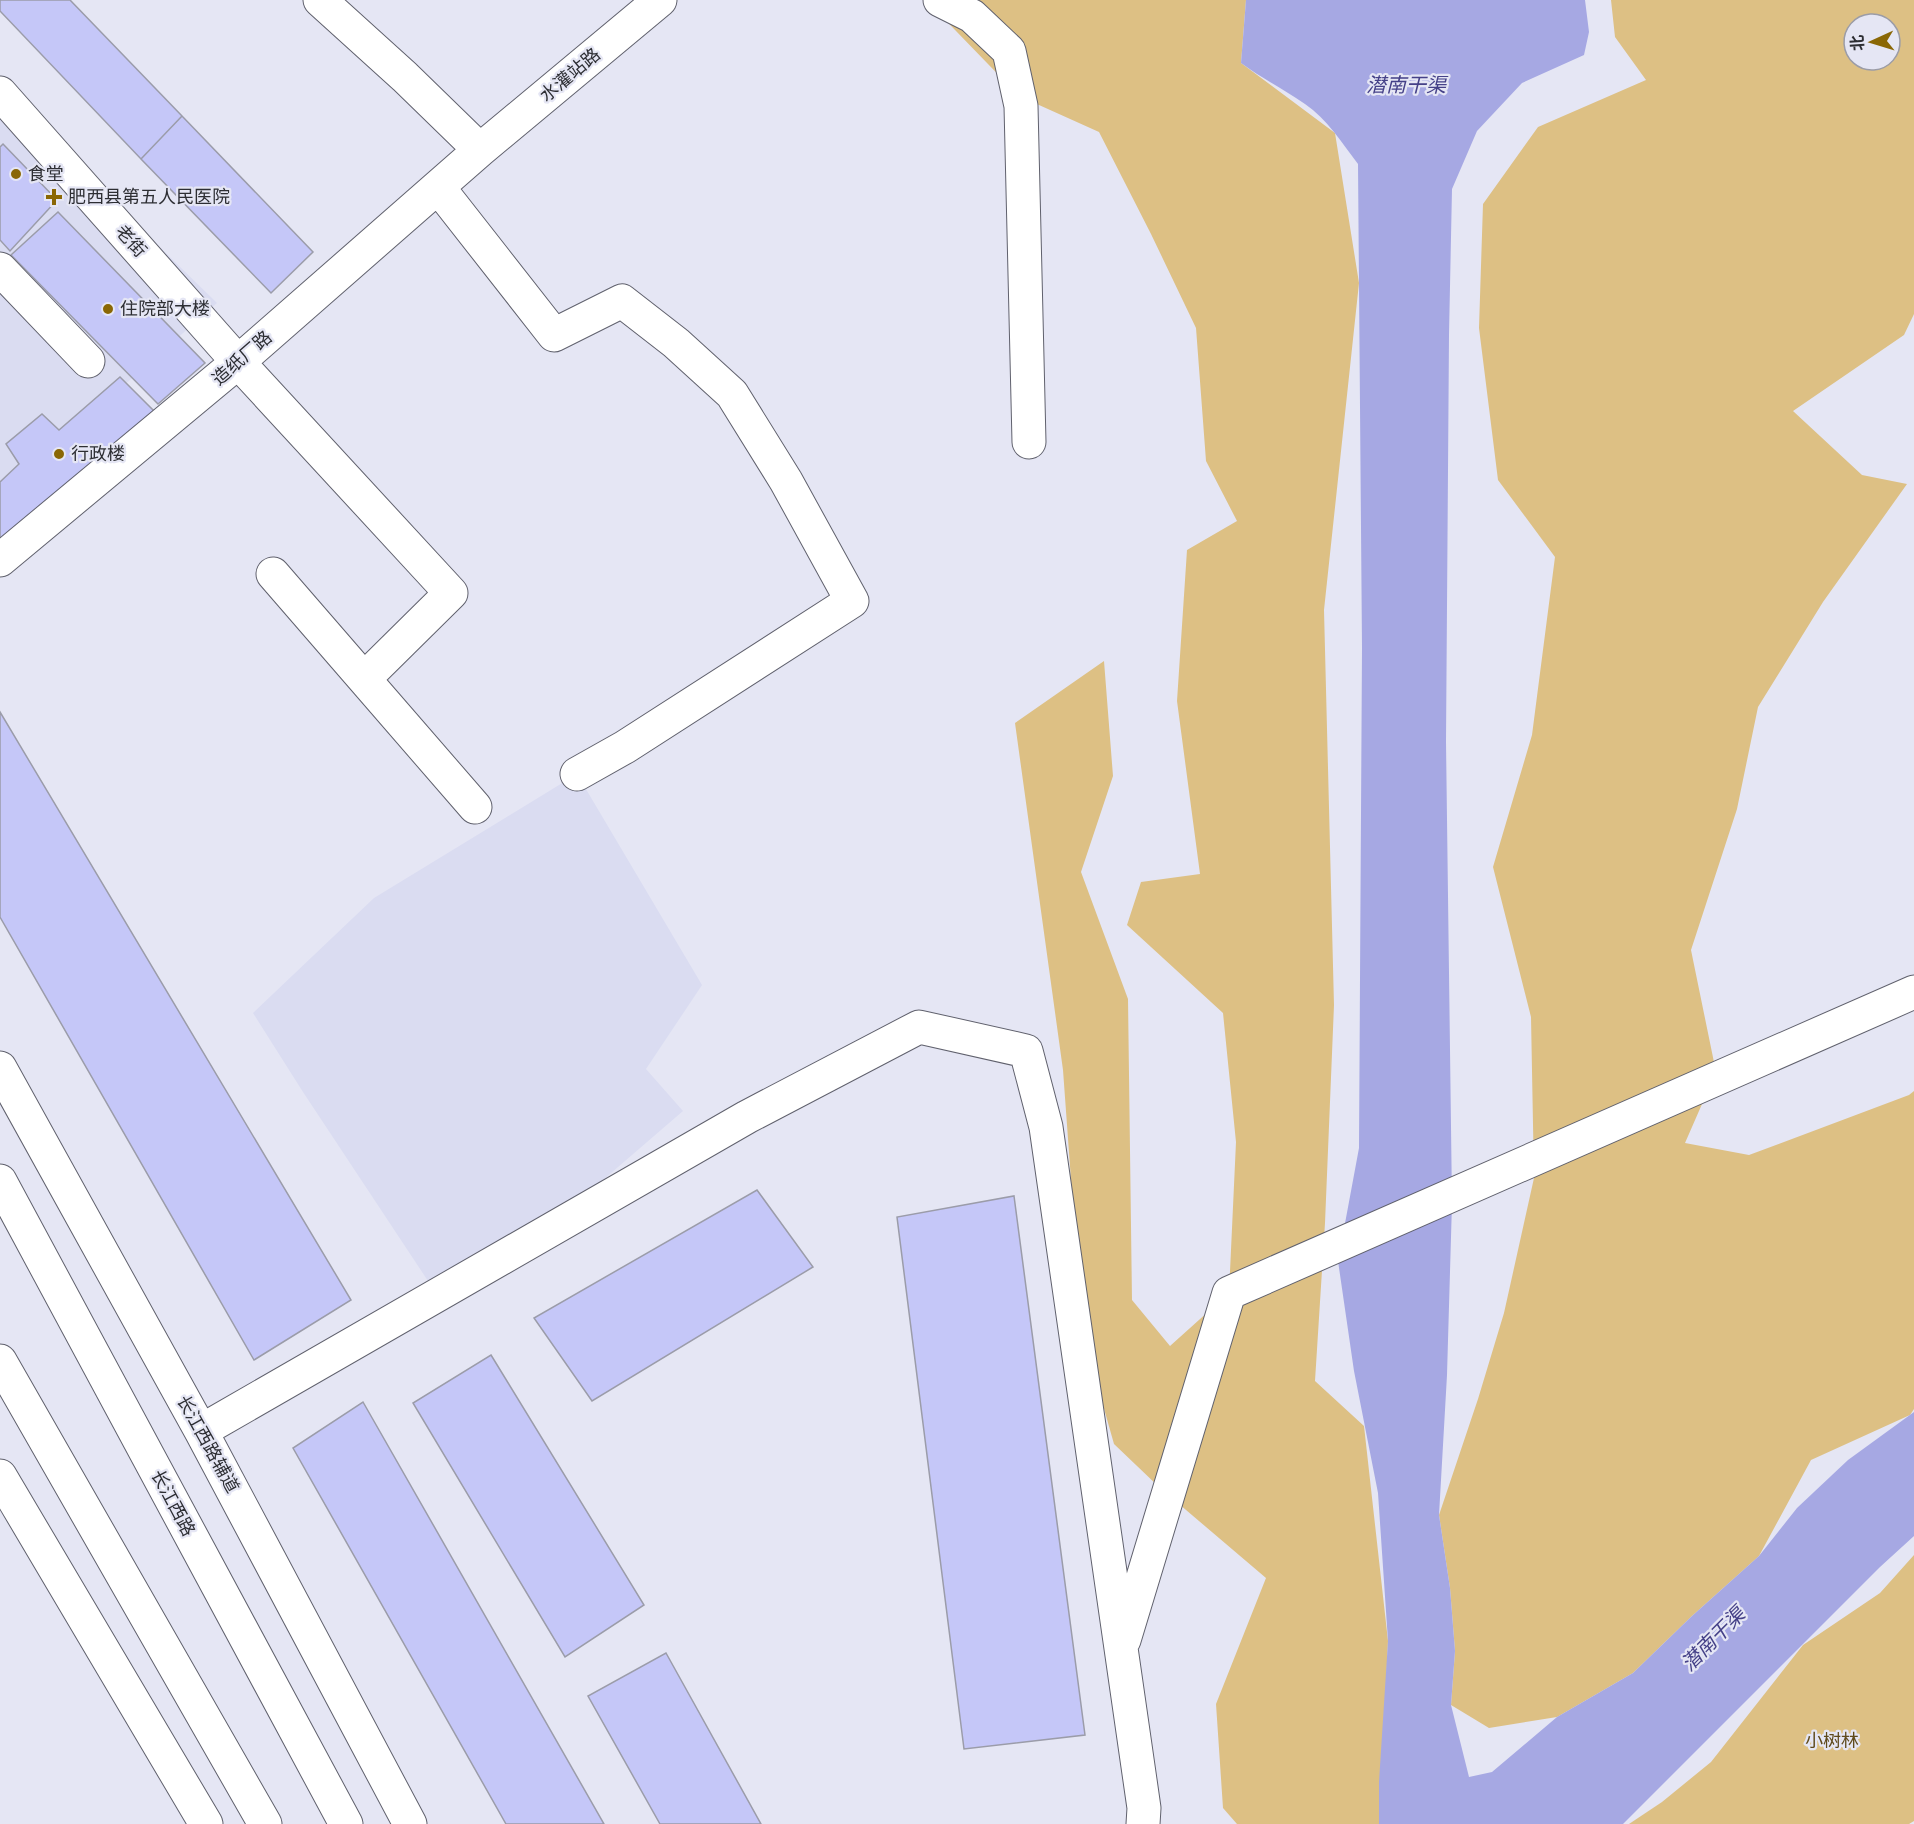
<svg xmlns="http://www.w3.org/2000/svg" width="1914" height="1824" font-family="Arial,'Noto Sans SC',sans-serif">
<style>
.built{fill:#dadcf1}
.green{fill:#ddc084;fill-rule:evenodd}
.water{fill:#a6a8e3}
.building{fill:#c5c7f8;stroke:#9b9ca9;stroke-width:1.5}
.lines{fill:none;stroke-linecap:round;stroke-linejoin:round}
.street-casing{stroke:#60616d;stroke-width:35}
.highway-casing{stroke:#60616d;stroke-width:35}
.street{stroke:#fff;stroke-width:33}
.highway{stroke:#fff;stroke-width:33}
.poi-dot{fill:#8a6705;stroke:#e5e6f4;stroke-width:2}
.labels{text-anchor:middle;stroke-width:4.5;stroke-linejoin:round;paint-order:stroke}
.street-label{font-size:18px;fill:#2d2e33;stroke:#e5e6f4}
.poi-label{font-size:18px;fill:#2d2e33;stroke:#e5e6f4;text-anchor:start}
.park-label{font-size:18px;fill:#5f4a1c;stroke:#e5e6f4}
.water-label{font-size:20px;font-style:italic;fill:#454188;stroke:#e5e6f4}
</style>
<rect width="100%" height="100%" fill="#e5e6f4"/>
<!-- built -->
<path class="built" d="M0 91 217 303 0 495Z
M577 774 702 985 646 1069 683 1111 567 1211 430 1284 303 1092 253 1013 374 898Z"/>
<!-- green -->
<path class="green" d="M926 0H1246L1241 63 1335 133 1359 283 1324 610 1334 1005 1325 1223 1315 1381 1364 1426 1388 1641 1380 1824H1237L1223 1808 1216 1704 1266 1578 1159 1487 1114 1444 1082 1331 1063 1070 1015 723 1104 661 1113 776 1081 872 1128 999 1132 1300 1170 1346 1229 1293 1236 1142 1223 1013 1127 925 1141 882 1200 874 1177 701 1187 550 1237 521 1206 461 1196 328 1151 234 1099 132 1019 96Z
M1611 0H1914V314L1904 335 1793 411 1862 475 1907 484 1823 602 1758 707 1737 809 1691 950 1716 1072 1685 1143 1749 1155 1909 1095 1914 1091V1409L1910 1415 1811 1460 1759 1556 1692 1616 1633 1673 1557 1717 1489 1728 1451 1705 1455 1651 1450 1588 1439 1515 1478 1399 1504 1313 1534 1178 1531 1017 1493 867 1532 735 1555 557 1498 480 1479 328 1483 204 1538 127 1646 80 1615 37ZM1854 24H1890V60H1854Z
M1914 1555V1821L1909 1824H1629L1662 1802 1711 1762 1803 1645 1880 1593Z"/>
<!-- water -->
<path class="water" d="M1246 0H1585L1589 32 1584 55 1522 83 1477 131 1452 189 1449 335 1446 742 1452 1203 1447 1375 1439 1515 1450 1588 1455 1651 1451 1705 1469 1777 1492 1772 1557 1717 1633 1673 1692 1616 1759 1556 1797 1508 1848 1460 1914 1412V1536L1880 1567 1623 1824H1379V1782L1388 1641 1378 1493 1354 1371 1338 1261 1359 1148 1362 648 1358 164C1342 143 1327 119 1305 104 1284 89 1261 78 1241 63Z"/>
<!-- building -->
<path class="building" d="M0 0H70L182 116 141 159 0 11Z
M182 116 313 252 271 293 141 159Z
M3 144 57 200 10 251 0 240V147Z
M58 212 205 363 158 404 11 255Z
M120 377 155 412 0 542V482L19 464 6 444 42 414 59 430Z
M0 712 351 1300 254 1360 0 917Z
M757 1190 813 1267 592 1401 534 1318Z
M1014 1196 1085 1735 964 1749 897 1217Z
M491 1355 644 1605 565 1657 413 1403Z
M363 1402 604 1824H506L293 1448Z
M666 1653 761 1824H660L588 1696Z"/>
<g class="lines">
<defs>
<path id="street" d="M320 0 405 77 480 150
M940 0 972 16 1009 51 1021 106 1029 442
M0 93 238 362 451 593 364 679 475 807
M438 187 554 335 622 301 676 343 732 394 786 481 852 601 625 747 577 774
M0 269 88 361
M0 560 238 362 480 150 660 0
M273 574 364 679
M0 1068 201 1431 410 1824
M201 1431 747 1117 919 1027 1026 1051 1046 1127 1144 1808 1143 1824
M0 1476 206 1824
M1124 1640 1229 1293 1914 992"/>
<path id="highway" d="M0 1181 346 1824
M0 1361 265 1824"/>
</defs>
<!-- street casing -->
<use href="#street" class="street-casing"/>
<!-- highway casing -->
<use href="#highway" class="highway-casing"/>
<!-- street -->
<use href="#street" class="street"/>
<!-- highway -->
<use href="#highway" class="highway"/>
</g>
<!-- markers -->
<g class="poi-dot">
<circle cx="16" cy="174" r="6"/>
<path d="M51 188h6v6h6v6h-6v6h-6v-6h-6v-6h6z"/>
<circle cx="108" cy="309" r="6"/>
<circle cx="59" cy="454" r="6"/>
</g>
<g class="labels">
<!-- street labels -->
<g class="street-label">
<text transform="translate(570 75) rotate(-40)" y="6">水灌站路</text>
<text transform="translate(131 241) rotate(48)" y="6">老街</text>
<text transform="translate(242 358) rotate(-41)" y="6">造纸厂路</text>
<text transform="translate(208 1444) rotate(61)" y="6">长江西路辅道</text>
<text transform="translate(173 1503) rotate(62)" y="6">长江西路</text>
</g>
<!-- poi labels -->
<g class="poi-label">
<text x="28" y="180">食堂</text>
<text x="68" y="203">肥西县第五人民医院</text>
<text x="120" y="315">住院部大楼</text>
<text x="71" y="460">行政楼</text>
</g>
<!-- park labels -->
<g class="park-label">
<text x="1832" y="1747">小树林</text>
</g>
<!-- water labels -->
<g class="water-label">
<text x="1406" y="92">潜南干渠</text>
<text transform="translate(1713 1639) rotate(-45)" y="7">潜南干渠</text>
</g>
</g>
<!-- north arrow -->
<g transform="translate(1872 42) rotate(266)"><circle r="28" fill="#e5e6f4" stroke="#9b9ca7" stroke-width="1.5"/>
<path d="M0-4.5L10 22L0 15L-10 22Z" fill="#8a6705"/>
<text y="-9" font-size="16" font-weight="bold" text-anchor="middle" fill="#2d2e33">北</text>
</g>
</svg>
